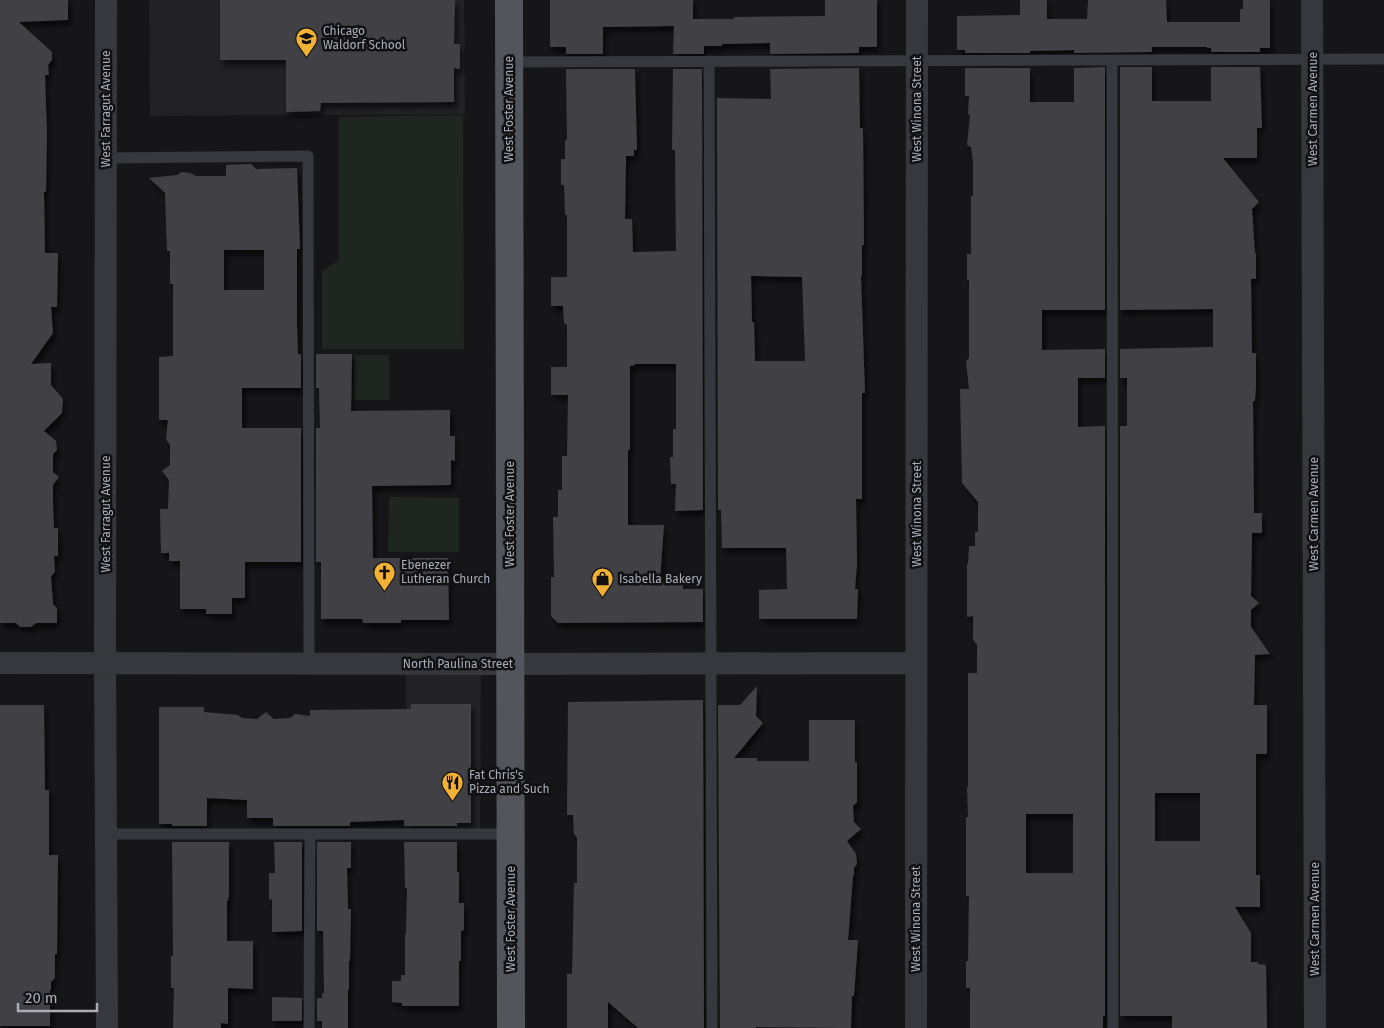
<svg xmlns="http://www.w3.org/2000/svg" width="1384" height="1028" font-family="'Fira Sans',sans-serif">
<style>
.built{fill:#222225}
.green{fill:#1e261f}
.building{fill:#404145;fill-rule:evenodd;filter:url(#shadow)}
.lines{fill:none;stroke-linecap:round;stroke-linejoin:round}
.service{stroke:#37383d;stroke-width:11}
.minor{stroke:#37383d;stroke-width:22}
.primary{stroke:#53555c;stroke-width:28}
.labels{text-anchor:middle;stroke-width:5;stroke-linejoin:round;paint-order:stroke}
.poi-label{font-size:12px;fill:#a8adb8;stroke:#111113;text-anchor:start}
.street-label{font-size:12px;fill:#a8adb8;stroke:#111113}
</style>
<defs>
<filter id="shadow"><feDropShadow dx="3" dy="5.5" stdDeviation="2.5" flood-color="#0009"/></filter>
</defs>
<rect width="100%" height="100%" fill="#161618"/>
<!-- built -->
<path class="built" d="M149 0H464L465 114 150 116Z
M406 667H481L480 832H405Z"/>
<!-- green -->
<path class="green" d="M463 115 464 349H322V271L339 260V117Z
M354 355H389V400H354Z
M389 497 459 498V552H388Z"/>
<!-- building -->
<path class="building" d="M0 0H68V20L19 22 52 52V60L48 65 49 75H45L47 135 46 192H44L45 253H58L57 307H51L53 333 31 364 51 363V385L63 399 62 413 44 431 56 441 57 450 53 454V472L59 477 53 485V504L54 528H58V556H54L55 572 51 576 53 604 57 608V623H36L31 627H20L16 623H0Z
M220 0H455L454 44H460V69L454 68V102L321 103 320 111 286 112V60H220Z
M550 0H693V19H734V17L825 16V0H877V47H859V53L770 54V43L722 44V46H704V54H673L674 26 603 27V54H566V47H550Z
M1020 0H1047V19H1087L1088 0H1166L1167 22H1240V9H1243V0H1270V48H1260V52H1211V48H1207V47H1152V52L1074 53V50L1030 51V53H965V50H957V16L1020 15Z
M1105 67V310H1042V350L1105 349V378H1078V427L1105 426V1016H1103V1028H970V988H966V961H968L969 896H966V817H968L967 787H968V673H977V645L973 640V616L967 617V564H968L969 546H975V532H978V502L962 483 960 389H969L966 361 969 358V280H967V254H971V196H973V162L971 147 967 145 970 115 968 114 969 96H965V68H1030V102H1074V68ZM1026 814H1073V873H1026Z
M1120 67H1152V101H1211V67H1260L1262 128H1257V158H1223L1259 202 1252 209 1255 253H1256V279H1251L1252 353H1256V385L1255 400 1253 402 1254 513H1262V533H1252L1251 596 1259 603 1251 610V627L1270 654 1255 655 1254 705H1267V754H1256V875H1260V907H1235L1251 933V962H1258V964L1266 965 1267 1028H1172V1016H1120V426H1127V378H1120V349L1213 347V309L1120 310ZM1155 793H1200V841H1155Z
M859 68 860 128H863L864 245H862V276H861L865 393H862V499H856L857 564 855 589H858L857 619H759V590L787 589 786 548H722L721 510H718L717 98 771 99 770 69ZM751 276 802 277 805 361H755L754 322H752Z
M566 69H635L637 150H634V156H626L625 219H632L633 252 676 251 675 150H672L673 69H702L703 510 675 511 676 484H671L670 457H673V429H676V364H635V365L630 366V450H628V525H664L660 581H683V589H703V622L558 623 551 616V577H554L553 517H558V490H562V456H567L568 395H551V367H567V325L564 323 563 306H551V277H567V215H565L564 185H561V159H565V141L567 139Z
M251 164 256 169 297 168 300 249H297V327L298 354H301V388H242V428H301V562H245V598H232V614H206V609H180V561H169V553H161L160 509H168L169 480 162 471 170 465V445L166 439 168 420H159V357L173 356V284H170V251H167L165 193 149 178 177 175 182 172 190 173 196 176H226V165ZM224 250H264V290H224Z
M316 354H352L351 411 450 410V436H455V461L451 460V485L372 486 373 558H448L449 620H401V623H363L362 619H321V562H316V428H320L319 388H316Z
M757 686 756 716 763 723 734 758H757V761H809V720H855V762H857V802L853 806 854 822 861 829 847 841 856 854 857 864 854 868V876H853L848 940H858L854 996H852L851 1028 756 1027V1028H720L718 705H740Z
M703 700 704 1028H638L608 1002V1028H567V974H572L574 883H577V838L574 834 573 815H567L568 702Z
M411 704H471V823H457V826H404V820L350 822V826H273V818H247V800L207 798V826H172V824H159V707H204V712L238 715 242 718 257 719 266 712 274 719 290 718 295 714 310 716V710L411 709Z
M0 705H44L45 790H49V855H58L57 954H55V978L51 982V990H50V1026H0Z
M172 842H229V892L228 901H227V941H253V989L228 988V1024L221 1023V1028H173L174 988H171V956H173Z
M274 842H302V931L272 932V899L269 900V873H275Z
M317 842H351V868H347L348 909H351L350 961H349V990H348V1028H322V1021H317V998H322V993H324L323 931H317Z
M404 842H457V872H459V903H464V930L461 931V961H459V1006H402V1003L392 1002V981H401V975H405V934H406L407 888H405Z
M272 997 302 998V1021H272Z"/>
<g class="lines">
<!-- service -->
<path class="service" d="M1112 60 1113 1028
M709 61 712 1028
M509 62 1384 59
M106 158 308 156 309 663
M106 834H511
M309 1028 310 834"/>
<!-- minor -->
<path class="minor" d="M106 0 105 663 107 1028
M1312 0 1315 1028
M0 663 510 664 916 663
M916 1028 917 0"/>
<!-- primary -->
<path class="primary" d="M509 0 511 1028"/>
</g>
<!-- icons -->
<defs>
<symbol id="school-pin" viewBox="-11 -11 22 30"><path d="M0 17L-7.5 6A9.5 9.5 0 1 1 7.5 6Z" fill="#f2b134" stroke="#111113"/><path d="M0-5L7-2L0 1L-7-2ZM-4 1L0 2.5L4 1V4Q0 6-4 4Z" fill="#111"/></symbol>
<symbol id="church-pin" viewBox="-11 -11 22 30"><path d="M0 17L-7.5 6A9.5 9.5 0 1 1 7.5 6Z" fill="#f2b134" stroke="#111113"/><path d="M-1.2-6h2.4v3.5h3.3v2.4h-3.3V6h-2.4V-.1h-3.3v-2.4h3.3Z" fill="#111"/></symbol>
<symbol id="shop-pin" viewBox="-11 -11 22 30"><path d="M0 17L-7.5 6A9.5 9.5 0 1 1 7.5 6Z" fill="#f2b134" stroke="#111113"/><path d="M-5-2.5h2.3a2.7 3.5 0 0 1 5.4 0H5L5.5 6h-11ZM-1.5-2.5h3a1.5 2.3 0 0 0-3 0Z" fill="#111"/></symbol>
<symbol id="restaurant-pin" viewBox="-11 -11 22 30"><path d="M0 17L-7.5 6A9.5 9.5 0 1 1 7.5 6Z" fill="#f2b134" stroke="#111113"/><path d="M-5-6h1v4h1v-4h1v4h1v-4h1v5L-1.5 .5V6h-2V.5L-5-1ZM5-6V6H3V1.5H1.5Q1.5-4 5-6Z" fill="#111"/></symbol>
</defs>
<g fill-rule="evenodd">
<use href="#school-pin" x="294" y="26" width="25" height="34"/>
<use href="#church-pin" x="372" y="560" width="25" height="34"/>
<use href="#shop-pin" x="590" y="566" width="25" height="34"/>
<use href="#restaurant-pin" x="440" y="770" width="25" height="34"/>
</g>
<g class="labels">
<!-- poi labels -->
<g class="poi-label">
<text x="323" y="35">Chicago<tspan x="323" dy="14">Waldorf School</tspan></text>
<text x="401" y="569">Ebenezer<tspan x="401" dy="14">Lutheran Church</tspan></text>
<text x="619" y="583">Isabella Bakery</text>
<text x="469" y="779">Fat Chris's<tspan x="469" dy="14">Pizza and Such</tspan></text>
</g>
<!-- street labels -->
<g class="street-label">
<text transform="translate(106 109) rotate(-90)" y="4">West Farragut Avenue</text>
<text transform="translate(509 109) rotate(-90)" y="4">West Foster Avenue</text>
<text transform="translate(917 109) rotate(-90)" y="4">West Winona Street</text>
<text transform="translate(1313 109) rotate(-90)" y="4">West Carmen Avenue</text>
<text transform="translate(106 514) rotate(-90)" y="4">West Farragut Avenue</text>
<text transform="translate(510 514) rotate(-90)" y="4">West Foster Avenue</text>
<text transform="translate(917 514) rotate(-90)" y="4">West Winona Street</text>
<text transform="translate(1314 514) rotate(-90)" y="4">West Carmen Avenue</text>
<text x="458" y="668">North Paulina Street</text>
<text transform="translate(511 919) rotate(-90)" y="4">West Foster Avenue</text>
<text transform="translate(916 919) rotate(-90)" y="4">West Winona Street</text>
<text transform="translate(1315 919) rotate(-90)" y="4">West Carmen Avenue</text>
</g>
</g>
<!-- scale -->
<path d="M18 1003v8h79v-8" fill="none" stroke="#a8adb8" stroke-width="2.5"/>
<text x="25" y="1003" font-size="15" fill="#a8adb8" stroke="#111113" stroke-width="4" paint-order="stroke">20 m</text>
</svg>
